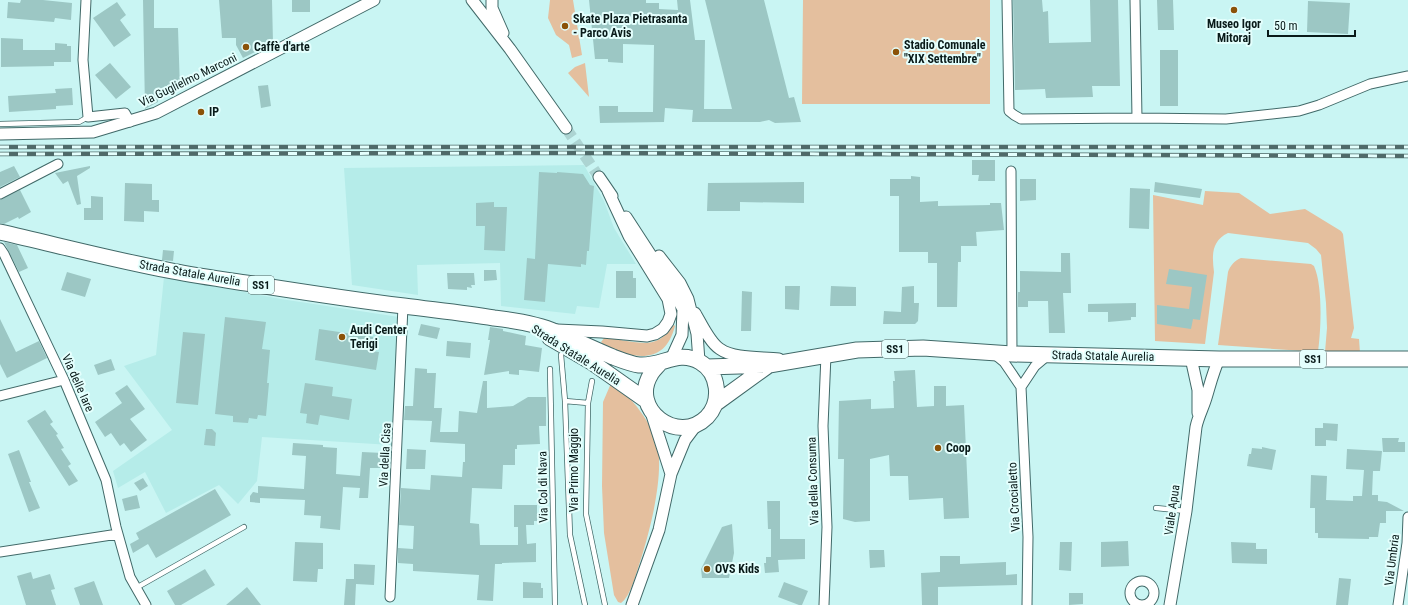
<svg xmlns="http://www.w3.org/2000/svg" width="1408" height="605" font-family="'Roboto Condensed',sans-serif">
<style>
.built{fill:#b5ece9}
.green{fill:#e4bf9e}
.building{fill:#9cc7c4}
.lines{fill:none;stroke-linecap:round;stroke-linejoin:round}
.tertiary-tunnel{stroke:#acd4d2;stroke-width:11;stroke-dasharray:11 5.5;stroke-linecap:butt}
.service-casing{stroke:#416968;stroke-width:6}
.minor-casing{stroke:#416968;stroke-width:11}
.tertiary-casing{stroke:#416968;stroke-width:13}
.primary-casing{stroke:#416968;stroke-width:17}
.service{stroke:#fff;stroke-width:4.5}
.minor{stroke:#fff;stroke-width:9}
.tertiary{stroke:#fff;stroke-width:11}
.primary{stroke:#fff;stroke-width:15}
.rail-casing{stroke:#4f6a69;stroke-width:4.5}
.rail{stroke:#e4fffd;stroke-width:3;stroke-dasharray:9;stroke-linecap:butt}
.poi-dot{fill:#8b5208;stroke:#e4fffd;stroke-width:1.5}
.labels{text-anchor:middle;stroke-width:4;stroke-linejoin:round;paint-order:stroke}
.shield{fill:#e4fffd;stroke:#4b5f5d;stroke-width:1}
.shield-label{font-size:11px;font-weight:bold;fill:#091a19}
.poi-label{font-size:12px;font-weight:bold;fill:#091a19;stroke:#e4fffd;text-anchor:start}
.street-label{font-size:12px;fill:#091a19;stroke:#e4fffd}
</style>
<rect width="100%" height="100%" fill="#c9f5f3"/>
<!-- built -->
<path class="built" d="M584 165 604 201 614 228 636 264H607L599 308 577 306 575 314 501 306 500 263 417 265 418 295 352 285 344 168Z
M164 277 281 299 399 317 391 445 262 437 257 481 238 504 219 485 166 513 145 472 118 488 113 471 172 430 124 366 156 355Z"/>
<!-- green -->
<path class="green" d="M550 0H573L582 55 572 58 569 45 556 35 548 18Z
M803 0H990V104H802Z
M585 63 589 97 568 73 575 67Z
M1205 191 1239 193 1270 214 1305 209 1341 231 1343 234 1354 328 1351 338 1359 339 1360 353 1325 352 1327 328 1326 303 1321 255 1316 249 1308 243 1228 233C1211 241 1212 256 1214 272L1205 344 1155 341 1153 195 1203 205Z
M1241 258 1311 264 1314 266C1323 286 1321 330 1318 352L1218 345 1228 272C1230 266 1235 260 1241 258Z
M674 325 675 326C668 353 652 360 626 354 617 352 607 349 601 342L605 337C619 339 645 347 658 340 665 337 668 329 674 325Z
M612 381C631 397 653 423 658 448 663 480 650 531 640 562 636 573 631 596 621 603L618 602 614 595 604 533 602 486 603 402Z"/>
<!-- building -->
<path class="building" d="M21 0H43L72 3 71 20 55 18 54 22 7 18 8 2 20 3Z
M143 0H154V28H178L180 90 158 100V102L145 109Z
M219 0H272L273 43 243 58 236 45V38H222Z
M292 0H310V12H292Z
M589 0H646V3H659V9L678 10 677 0H690L695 40H705L704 109H732L705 0H764L789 98 794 97 801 122 775 123 769 120 760 122H692L693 110 665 108 664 122 600 123 599 106H618V112H653L654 45 623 44V63L608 62V59H595Z
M1013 0H1042L1043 12 1048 11 1049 43 1091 42 1090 0H1118L1120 86H1092L1093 97 1046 98 1045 89 1015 90Z
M1157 0H1173L1174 30H1158Z
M1308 1 1350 3 1348 34 1307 32Z
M117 2 126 15 120 20 131 35 114 47 93 18Z
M1 38 23 39V50H55V43L67 44V46H71V62H54V66L1 67Z
M1160 50H1178V106H1160Z
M110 63 131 87 116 99 95 75Z
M268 85 271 106 261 108 258 86Z
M72 88 73 105 56 106V109L9 112 8 96 56 93 55 89Z
M972 160H995V181H978L979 175H972Z
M14 166 20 177 0 187V172Z
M90 166V168L77 176 81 204 77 205 68 181 63 184 55 173Z
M539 172 557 173V172L583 174 590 185 594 186 589 251H587L586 265 581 264V267L548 264 545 302 524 300 527 258 535 259Z
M911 176 920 177V202L938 201V206L990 205V203H1001L1004 230 976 232 977 246H961V262H958L957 307H937V263H928V252H899V196H890V179H911Z
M1020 179H1036V200L1020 201Z
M804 182V203L740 202V211H707L708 183Z
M1155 182 1202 189 1200 198 1154 192Z
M125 183 152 184V200H159V212L144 211V222L124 221Z
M1130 188 1150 189 1149 229 1129 228Z
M20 190 31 212 19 219 18 217 4 224 0 223V200Z
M91 196 103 197V220H84V208H91Z
M494 202V207H507L505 251 484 250 485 226H476V203Z
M4 242 17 245 28 268 19 272Z
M163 250 174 251 173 261 162 260Z
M1061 253H1070L1071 293H1063L1065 333H1049L1048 301H1028V307H1018V292H1020V271L1061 272Z
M1169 269 1207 275 1200 320 1193 319 1191 329 1157 324V305L1189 309 1192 287 1166 284Z
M484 270H496L497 280 484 281Z
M616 271H633V278H636V298H616Z
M67 272 91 279 85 297 61 290Z
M447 273H474L475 285H471L472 288 467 287V290L448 289Z
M785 286H800L799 310 785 309Z
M831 286 856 287V306H830Z
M914 286V303H919L918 321 915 324H883L884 311 901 312 902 287Z
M742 291 752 292 751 331H741Z
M1136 303V317H1131V320L1108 322V312H1088V304Z
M225 317 266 322 262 349 270 350 267 383H269L266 416 258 415 257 419 249 418 248 423 233 422V416L215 414Z
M0 319 16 352 39 341 47 358 7 378 0 364Z
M421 324 440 328 437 339 418 335Z
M490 327 503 329V331L526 336 525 345 542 348 539 372 521 370H519V375L509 374V371L484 375 490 340H488Z
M319 329 373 337 371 351 379 352 376 370 315 360Z
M183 332 205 334 198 405 176 403Z
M447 341 471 343 470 358 446 356Z
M111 359 115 370 98 375 94 365Z
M415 368 427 369V373H436L434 408H442L440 432H458L459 411 477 413 483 381H487V408L513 406 528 397H546V426H539L540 444 517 445V449H515V465H503L502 489 472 488 470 523 479 524 480 545H518V527H514V505H537V521H534V525H526L527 544 536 543V562L502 563V564H495L493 601 477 600 479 575 413 571V564L398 563V548L413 549 414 526 399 525 401 488 430 490 431 475 462 477 463 462H465V444L430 442 432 421 404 420 405 406H413Z
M915 370 917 407 934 406V386H946V406L964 405 969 518 944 519 943 498 909 500 908 476H890L889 455 870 459V521L855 522 843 519 844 459H838L839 401 871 399V409L894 408 893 381H895L894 371Z
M305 383 333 387 332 396 352 399 349 420 320 415 318 425 306 423 307 414 300 413Z
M127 385 145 409 130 419 147 440 131 452 124 443 120 446 111 433 105 437 95 422 122 403 115 393Z
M45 410 53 422 50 424 58 434 56 435 64 448 61 449 71 464 68 466 78 481 69 486 27 421Z
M1323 423 1338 424 1337 441 1326 440V446H1315V428H1323Z
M206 429H212L216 433 215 446 204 445Z
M1382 438H1399L1398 442H1405V452H1383Z
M293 443 323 445V447L337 448 336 474 360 476 362 452 383 453 382 468H370L368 498H359L360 488 343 487 340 530 320 528 321 516 304 515 305 500 260 498V503L250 502V496L253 492 258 493V486L304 489 306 456 292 455Z
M1262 447 1276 450 1272 470 1247 466 1249 454H1251L1252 448 1262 449Z
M407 449 426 450 425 469H406Z
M1347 449 1382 451 1380 471H1373L1372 495H1378V501L1387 502 1404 511H1386V523H1380L1378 537H1369V539L1318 538V533H1315V508H1310L1311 475 1327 476 1326 500 1353 501V496H1362L1364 470 1346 469Z
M19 450 31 482H29L40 508 29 512 8 454Z
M143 478 148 486 140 491 134 483Z
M215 489 231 515 156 558 148 544 133 553 130 544 139 539 136 533Z
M137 495 140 508 125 511 122 499Z
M767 501H780V539H805V559L778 560 779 572 765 573 764 563H766V557H771V529H768Z
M732 524 734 553 729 578H702L701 569 722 527Z
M1128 541 1129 566 1101 567V542Z
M295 542 323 543V569H318L317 582 293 581Z
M1060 542H1072L1071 571 1059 570Z
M1231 542 1256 543V549H1267V564L1232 563Z
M869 550H884L885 567 870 568Z
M940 556H960V564L1006 562V575L1017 574V585L938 587V605H922L921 573 940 572Z
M354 564 375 565 374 585 356 584 355 605H344L346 579H354Z
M205 569 215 585 181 605H175L167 591Z
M31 572 33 579 50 574 55 589 51 590 56 605H26L17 576Z
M1339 578 1351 579 1348 605H1336Z
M94 581 103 605H80L74 588Z
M523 582 541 583V588H543V598H523Z
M784 582 808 591 802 605H799L778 597Z
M247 587 261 605H226L239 594Z
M1069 593H1083V604L1069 605Z"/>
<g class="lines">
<!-- tertiary-tunnel -->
<path class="tertiary-tunnel" d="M566 128 599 177"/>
<defs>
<path id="service" d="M0 124 79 122 88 117
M561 355 565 401 570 535 585 605
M550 369 555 605
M592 381 588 403 586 514 605 605
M565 401 588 403
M1156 508 1186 511
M136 588 244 527"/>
<path id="minor" d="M86 0 83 60 88 117 125 113 130 122
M1007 0 1009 111 1014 115 1021 119 1137 118
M1135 0 1137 118 1226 119 1299 111 1319 105 1370 84 1408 76
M1011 171 1012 354
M0 194 58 164
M0 248 4 254 64 380 106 480 116 527 130 577 146 605
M993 353 1004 362 1021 387 1028 537 1027 605
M1021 387 1035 366 1048 355
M0 396 64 380
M0 552 118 534
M1130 593a12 12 0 1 1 24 0a12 12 0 1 1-24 0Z
M390 597 403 306
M824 605 827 527 823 426 826 355
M1398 605 1407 543 1408 517"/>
<path id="tertiary" d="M472 0 510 49 566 128
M492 0V8L503 33
M0 134 93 132 156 113 374 0
M599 177 612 196
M626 217 665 277 683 309 682 335 672 357
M659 256 680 283 688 299 697 334 699 361
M695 313C701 323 710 343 720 349 734 359 761 357 779 359
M557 330 602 332 647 336 655 334 663 329 668 322 671 314 668 299 629 236 608 191
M1191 358 1198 390V413
M651 412 671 474
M632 605 659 530 671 474 685 440 697 424
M1170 605 1186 511 1196 427C1198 417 1203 408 1206 398 1210 385 1213 372 1219 359"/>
<path id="primary" d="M0 232C57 245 114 260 172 271 198 276 226 280 252 284 303 292 354 300 404 306 434 310 464 313 494 318 511 320 540 325 556 332 575 340 594 349 613 357 621 360 631 364 639 365 662 367 678 349 700 362 719 373 722 401 707 417 678 446 629 409 651 374 653 370 657 367 660 363
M550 338 593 363 647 401
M707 367 769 365 857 350 923 348 1012 354 1219 359H1408
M715 404 769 365"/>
</defs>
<!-- service casing -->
<use href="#service" class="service-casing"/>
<!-- minor casing -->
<use href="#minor" class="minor-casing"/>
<!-- tertiary casing -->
<use href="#tertiary" class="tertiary-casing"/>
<!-- primary casing -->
<use href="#primary" class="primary-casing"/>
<!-- service -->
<use href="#service" class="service"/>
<!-- minor -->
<use href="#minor" class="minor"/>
<!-- tertiary -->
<use href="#tertiary" class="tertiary"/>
<!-- primary -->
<use href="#primary" class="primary"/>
<defs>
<path id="rail" d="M0 147H1408
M0 154 576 153 1408 156"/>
</defs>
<!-- rail casing -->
<use href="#rail" class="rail-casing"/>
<!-- rail -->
<use href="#rail" class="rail"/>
</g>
<!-- markers -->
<g class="poi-dot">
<circle cx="1234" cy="10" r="4"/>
<circle cx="565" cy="26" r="4"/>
<circle cx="246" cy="47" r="4"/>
<circle cx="896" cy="52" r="4"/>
<circle cx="201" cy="112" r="4"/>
<circle cx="342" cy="337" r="4"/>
<circle cx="938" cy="448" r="4"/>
<circle cx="707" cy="569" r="4"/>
</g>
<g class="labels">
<!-- shield labels -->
<g class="shield">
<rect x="248" y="276" width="26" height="18" rx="3"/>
<rect x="882" y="340" width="26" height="18" rx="3"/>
<rect x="1300" y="350" width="26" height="18" rx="3"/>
</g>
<g class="shield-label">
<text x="261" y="289">SS1</text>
<text x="895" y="353">SS1</text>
<text x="1313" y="363">SS1</text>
</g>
<!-- poi labels -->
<g class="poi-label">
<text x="573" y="23">Skate Plaza Pietrasanta<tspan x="573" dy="14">- Parco Avis</tspan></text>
<text x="1234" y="28" text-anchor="middle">Museo Igor<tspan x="1234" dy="14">Mitoraj</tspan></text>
<text x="904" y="49">Stadio Comunale<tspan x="904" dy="14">"XIX Settembre"</tspan></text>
<text x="254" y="51">Caffè d'arte</text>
<text x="209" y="116">IP</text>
<text x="350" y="334">Audi Center<tspan x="350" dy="14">Terigi</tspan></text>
<text x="946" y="452">Coop</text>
<text x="715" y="573">OVS Kids</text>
</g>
<!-- street labels -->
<g class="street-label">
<text transform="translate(188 80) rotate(-26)" y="4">Via Guglielmo Marconi</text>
<text transform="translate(190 273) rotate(10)" y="4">Strada Statale Aurelia</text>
<text transform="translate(576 355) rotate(32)" y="4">Strada Statale Aurelia</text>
<text transform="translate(1103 356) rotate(1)" y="4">Strada Statale Aurelia</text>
<text transform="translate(78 383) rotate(66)" y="4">Via delle Iare</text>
<text transform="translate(385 455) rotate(-87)" y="4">Via della Cisa</text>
<text transform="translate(574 470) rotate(-90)" y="4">Via Primo Maggio</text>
<text transform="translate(813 481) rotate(-92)" y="4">Via della Consuma</text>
<text transform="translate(543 487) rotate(-91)" y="4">Via Col di Nava</text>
<text transform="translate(1014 497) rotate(-93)" y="4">Via Crocialetto</text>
<text transform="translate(1172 510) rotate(-82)" y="4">Viale Apua</text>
<text transform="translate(1392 560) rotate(-83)" y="4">Via Umbria</text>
</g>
</g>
<!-- scale -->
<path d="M1268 30v6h87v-6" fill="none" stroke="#091a19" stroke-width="2"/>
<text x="1274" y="30" font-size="12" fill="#091a19" stroke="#e4fffd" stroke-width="3" paint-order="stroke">50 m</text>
</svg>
